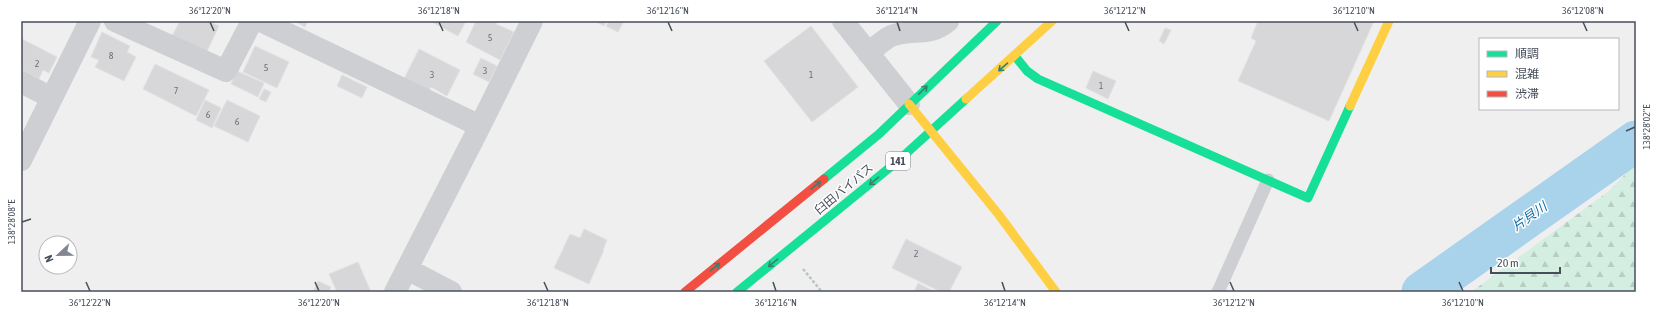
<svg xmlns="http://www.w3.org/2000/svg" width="1657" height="313" font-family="'Asap Condensed','Noto Sans JP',sans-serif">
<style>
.forest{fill:url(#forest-firs)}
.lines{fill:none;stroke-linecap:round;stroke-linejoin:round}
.river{stroke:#a9d2eb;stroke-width:41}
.building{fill:#d7d7d9;stroke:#e1e1e2}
.path{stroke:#bac4c3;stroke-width:2.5;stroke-dasharray:3 2;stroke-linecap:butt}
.lane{stroke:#cecfd2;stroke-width:13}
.street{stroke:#cecfd2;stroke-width:22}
.fast{stroke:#16e098;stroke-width:9}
.slow{stroke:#ffcf43;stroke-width:9}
.jam{stroke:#f24e42;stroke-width:9}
.oneway{stroke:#368170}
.ticks{fill:none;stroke:#474e5b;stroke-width:1.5}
.labels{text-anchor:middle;stroke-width:3;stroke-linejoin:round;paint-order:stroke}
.number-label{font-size:10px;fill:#6c727c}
.shield{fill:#fff;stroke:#7e838c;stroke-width:1}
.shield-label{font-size:11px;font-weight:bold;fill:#474e5b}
.street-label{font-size:12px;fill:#474e5b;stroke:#fff}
.water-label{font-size:13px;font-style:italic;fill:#106ba4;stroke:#fff}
.neatline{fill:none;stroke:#474e5b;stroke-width:1.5}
.ticks-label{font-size:10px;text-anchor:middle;fill:#474e5b}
</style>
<defs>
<pattern id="forest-firs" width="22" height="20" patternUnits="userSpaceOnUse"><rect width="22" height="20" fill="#d4eee2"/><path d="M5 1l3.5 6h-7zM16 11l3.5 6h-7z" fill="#b7cec4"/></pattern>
</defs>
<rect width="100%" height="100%" fill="#f0efef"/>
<!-- forest -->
<path class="forest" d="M1636 163V292H1471L1609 191Z"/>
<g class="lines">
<!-- river -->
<path class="river" d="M1422 292 1636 141"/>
</g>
<!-- building -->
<path class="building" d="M180 21H208L219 26 206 53 172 36Z
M294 21H308L305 27Z
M430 21H466L458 36Z
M476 21H498L496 24 514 32 500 60 466 42Z
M594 21H606L604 26Z
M609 21H624L618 32 606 26Z
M1258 21H1374L1329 121 1238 81 1256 41 1251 38Z
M811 26 858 87 812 122 764 61Z
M1165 28 1171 30 1164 44 1159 41Z
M102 32 130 46 127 52 136 57 124 81 95 67 99 60 91 57Z
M22 39 57 57 49 73 43 70 39 79 21 70Z
M255 46 289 62 277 88 243 72Z
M419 49 460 70 447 96 431 87 429 91 404 79Z
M481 58 497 66 489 82 473 74Z
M155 64 209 90 196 116 143 89Z
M237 71 264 83 258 97 231 84Z
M1093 71 1116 81 1108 99 1086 88Z
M342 75 367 87 362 98 337 86Z
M264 89 271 92 266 102 259 99Z
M205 100 221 108 212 128 196 120Z
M227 100 260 116 248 142 214 126Z
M584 229 607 240 603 250H604L589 284 554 268 570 234 580 238Z
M906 239 962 267 949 292H941L892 268Z
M358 262 371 292H337L329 274Z
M318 281 331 287 329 292H313Z
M918 283 935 292H914Z"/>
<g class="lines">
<!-- path -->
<path class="path" d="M803 269 822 292"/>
<!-- lane -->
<path class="lane" d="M1218 292 1268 180"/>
<!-- street -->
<path class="street" d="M115 21 226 71 252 21
M261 21 480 126
M843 21 909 104
M868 53C875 48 883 40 891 36 912 28 930 37 948 21
M21 82 52 98
M21 160 90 21
M407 269 451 292
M395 292 480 126 532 21"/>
<!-- fast -->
<path class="fast" d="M1015 56 1027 71 1038 79 1308 198 1350 106
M824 179 879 134 997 21
M737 292 899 160 966 99"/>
<!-- slow -->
<path class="slow" d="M966 99 1052 21
M909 104 999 215 1056 292
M1350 106 1389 21"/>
<!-- jam -->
<path class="jam" d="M685 292 824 179"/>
</g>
<!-- one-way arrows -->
<defs><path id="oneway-shaft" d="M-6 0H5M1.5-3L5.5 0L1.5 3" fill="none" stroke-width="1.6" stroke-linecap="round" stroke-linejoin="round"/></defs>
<g class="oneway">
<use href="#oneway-shaft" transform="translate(1003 67) rotate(139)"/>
<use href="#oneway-shaft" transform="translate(923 90) rotate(-44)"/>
<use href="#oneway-shaft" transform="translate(874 181) rotate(140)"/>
<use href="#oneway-shaft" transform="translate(816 185) rotate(-39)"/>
<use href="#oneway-shaft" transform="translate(773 263) rotate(141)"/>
<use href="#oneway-shaft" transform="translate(715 267) rotate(-39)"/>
</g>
<!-- ticks -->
<path class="ticks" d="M210 22 214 31M439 22 443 31M668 22 672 31M897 22 900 31M1125 22 1129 31M1354 22 1358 31M1583 22 1587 31M1626 131 1635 127M22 222 31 219M86 282 90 291M315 282 319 291M544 282 548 291M773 282 776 291M1002 282 1005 291M1230 282 1234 291M1459 282 1463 291"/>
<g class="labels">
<!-- number labels -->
<g class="number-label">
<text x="490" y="41">5</text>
<text x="111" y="59">8</text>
<text x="37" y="67">2</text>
<text x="266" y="71">5</text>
<text x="485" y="74">3</text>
<text x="432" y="78">3</text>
<text x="811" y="78">1</text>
<text x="1101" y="89">1</text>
<text x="176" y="94">7</text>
<text x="208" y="118">6</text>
<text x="237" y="125">6</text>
<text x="916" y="257">2</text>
</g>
<!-- shield labels -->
<rect class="shield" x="886" y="152" width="24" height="18" rx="3"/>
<g class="shield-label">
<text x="898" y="165">141</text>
</g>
<!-- street labels -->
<g class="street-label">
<text transform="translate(844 189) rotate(-40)" y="4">臼田バイパス</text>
</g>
<!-- water labels -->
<g class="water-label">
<text transform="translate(1529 216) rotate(-35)" y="5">片貝川</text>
</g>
</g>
<!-- border -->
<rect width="1657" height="313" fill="none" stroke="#ffffff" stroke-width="44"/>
<!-- legend -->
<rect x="1479" y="38" width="140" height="72" fill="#ffffff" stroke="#b5b8bd"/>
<rect x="1487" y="51" width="20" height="6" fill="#16e098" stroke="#b5b8bd"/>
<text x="1515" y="58" font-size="12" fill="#474e5b">順調</text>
<rect x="1487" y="71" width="20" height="6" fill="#ffcf43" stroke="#b5b8bd"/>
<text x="1515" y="78" font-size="12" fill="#474e5b">混雑</text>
<rect x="1487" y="91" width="20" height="6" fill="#f24e42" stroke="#b5b8bd"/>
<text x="1515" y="98" font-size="12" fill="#474e5b">渋滞</text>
<!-- north arrow -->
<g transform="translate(58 255) rotate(248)"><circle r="19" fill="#ffffff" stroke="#b5b8bd"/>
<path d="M0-3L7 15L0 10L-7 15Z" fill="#82868f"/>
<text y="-6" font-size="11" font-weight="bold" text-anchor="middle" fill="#474e5b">N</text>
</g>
<!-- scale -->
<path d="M1491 267v6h69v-6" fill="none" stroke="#474e5b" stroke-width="2"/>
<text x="1497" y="267" font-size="12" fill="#474e5b" stroke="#ffffff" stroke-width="3" paint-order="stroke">20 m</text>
<rect x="22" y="22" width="1613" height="269" class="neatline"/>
<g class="ticks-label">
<text x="210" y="14">36°12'20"N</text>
<text x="439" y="14">36°12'18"N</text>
<text x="668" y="14">36°12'16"N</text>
<text x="897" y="14">36°12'14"N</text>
<text x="1125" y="14">36°12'12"N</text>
<text x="1354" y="14">36°12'10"N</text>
<text x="1583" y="14">36°12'08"N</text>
<text transform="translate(1646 127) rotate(-90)" y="4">138°28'02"E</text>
<text transform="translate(11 222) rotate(-90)" y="4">138°28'08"E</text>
<text x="90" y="306">36°12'22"N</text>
<text x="319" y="306">36°12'20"N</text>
<text x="548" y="306">36°12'18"N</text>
<text x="776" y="306">36°12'16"N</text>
<text x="1005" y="306">36°12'14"N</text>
<text x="1234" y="306">36°12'12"N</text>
<text x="1463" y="306">36°12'10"N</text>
</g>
</svg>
